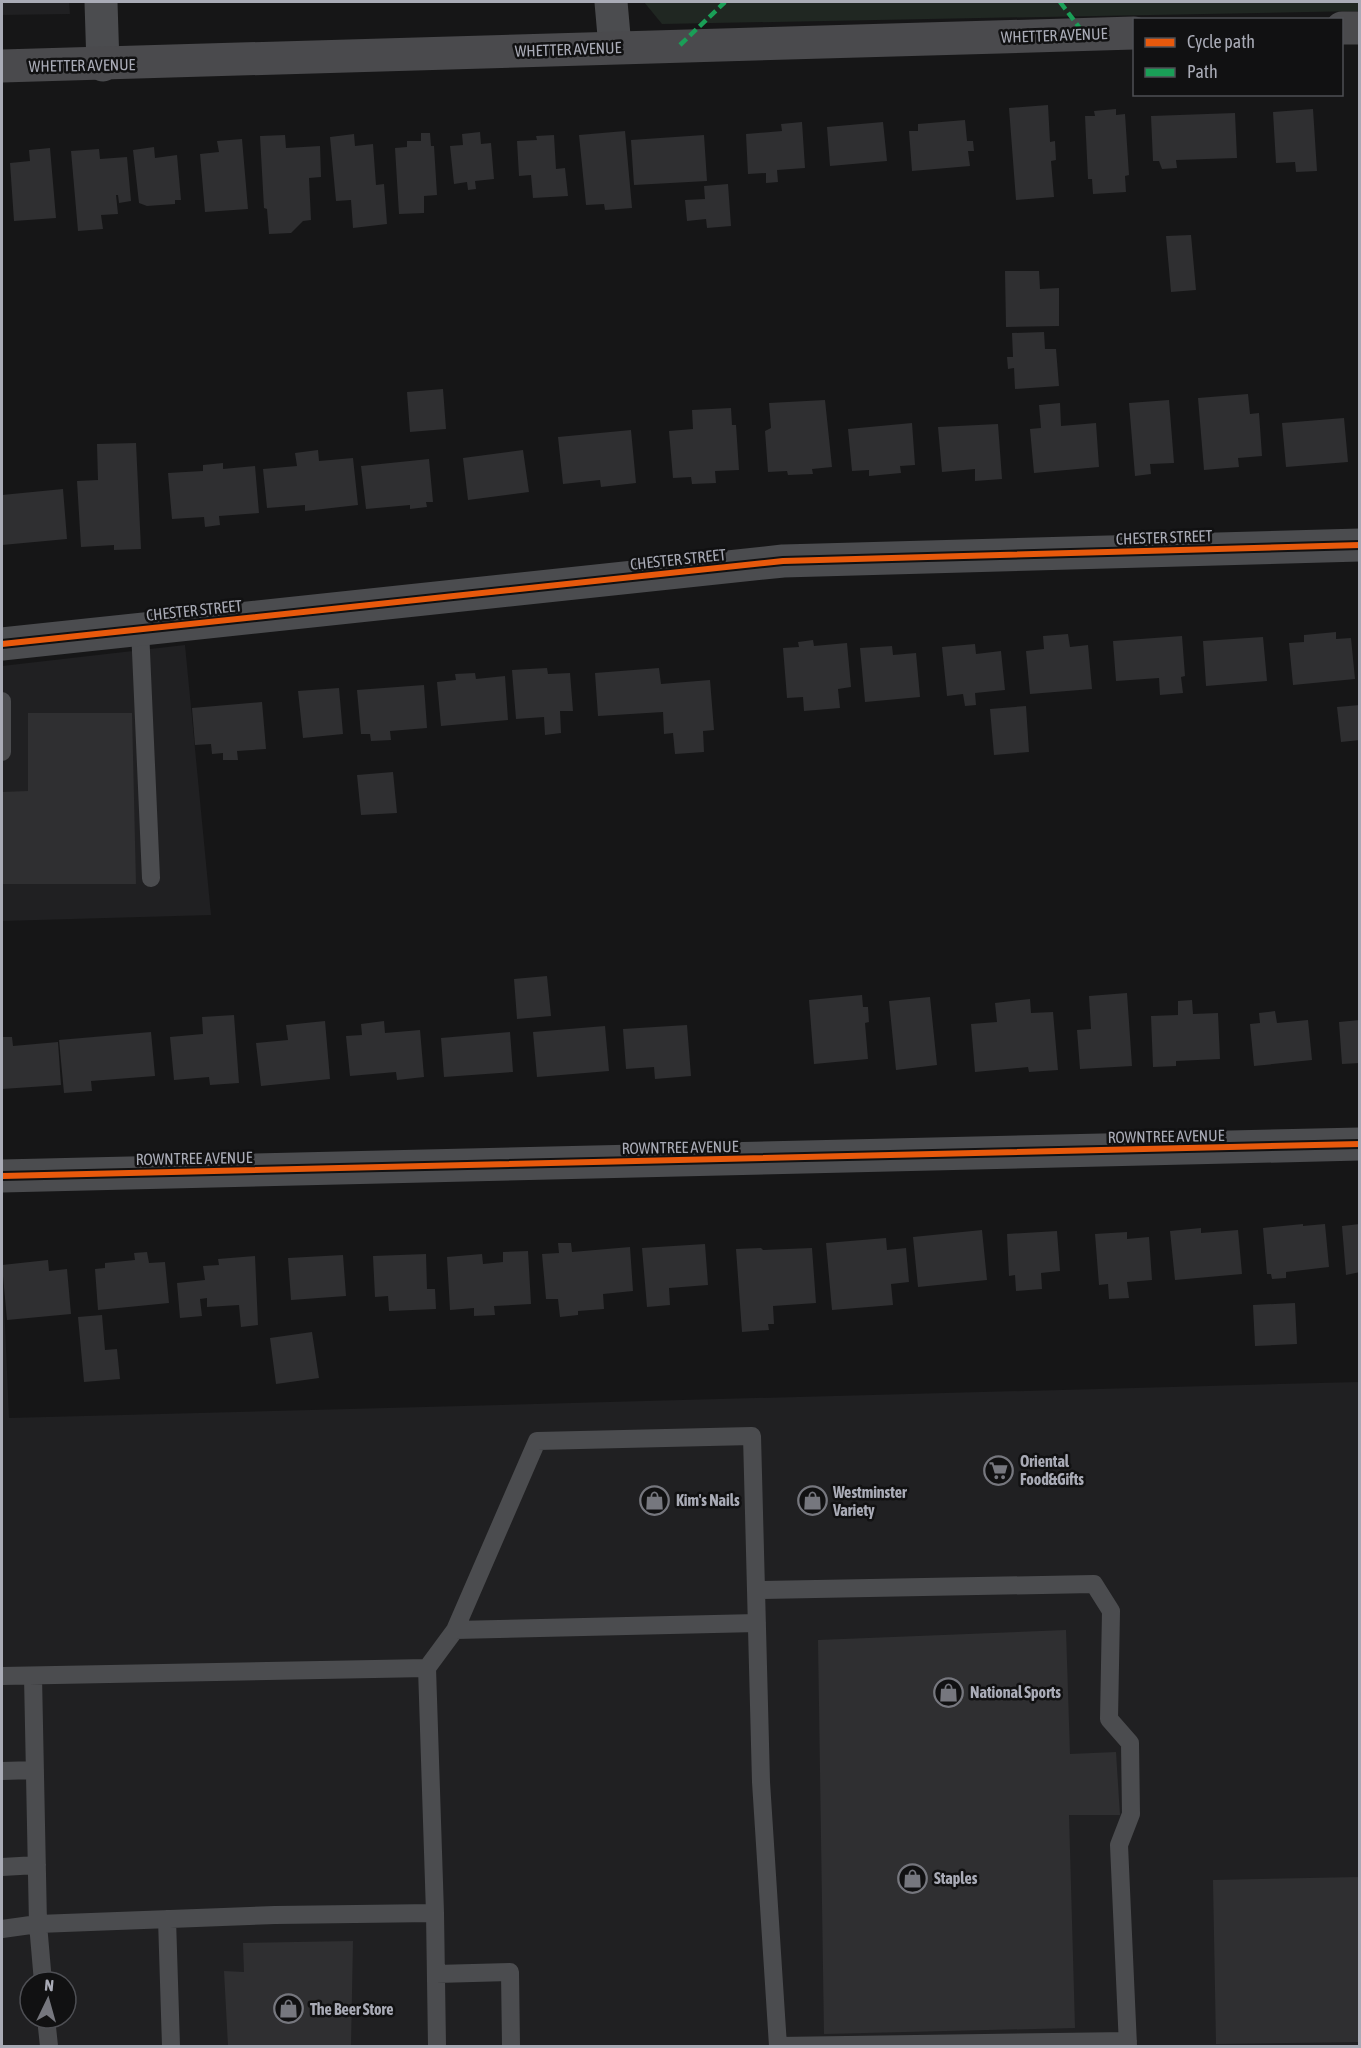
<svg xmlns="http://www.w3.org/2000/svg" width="1361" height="2048" font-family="'Asap Condensed',sans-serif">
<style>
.built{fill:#202022;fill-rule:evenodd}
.green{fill:#202722}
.building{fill:#2f2f31}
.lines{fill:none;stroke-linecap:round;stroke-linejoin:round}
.lane{stroke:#4b4c4f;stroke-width:18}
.street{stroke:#4b4c4f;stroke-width:33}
.secondary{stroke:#4a4a4d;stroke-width:33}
.quiet{stroke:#1a9f57;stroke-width:4.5;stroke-dasharray:9 4.5;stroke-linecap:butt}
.cycleway-casing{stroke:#111112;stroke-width:10}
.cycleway{stroke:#e8590c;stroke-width:6}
.labels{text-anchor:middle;stroke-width:5;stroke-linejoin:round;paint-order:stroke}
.street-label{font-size:16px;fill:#a9abb6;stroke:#111112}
.poi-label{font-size:16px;font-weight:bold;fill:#a9abb6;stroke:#111112;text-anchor:start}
</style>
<rect width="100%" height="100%" fill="#161617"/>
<!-- built -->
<path class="built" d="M2 2H69L70 14 2 15Z
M185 645 211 915 2 921V666Z
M2 1255 9 1418 1359 1382V2046H2ZM30 1982H66V2018H30Z"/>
<!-- green -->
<path class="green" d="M644 2H1359L1360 11 662 24Z"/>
<!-- building -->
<path class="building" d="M1048 105 1050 142 1055 141 1056 160 1051 161 1054 197 1016 200 1009 108Z
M1116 109V115L1125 114 1129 175 1125 176 1126 192 1093 194 1092 179H1088L1085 116H1095L1094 111Z
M1313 109 1317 171 1296 172 1295 162 1276 163 1273 112Z
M1235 113 1237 158 1176 160 1177 168 1162 169 1159 161H1153L1151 116Z
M965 120 967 141H973L974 151H968L970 166 912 171 909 131H918V124Z
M802 122 805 168 777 170 778 182 766 183V173L748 174 746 134 782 131 781 124Z
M883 122 887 161 830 166 827 127Z
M625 131 632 208 605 210 604 204 586 205 579 135Z
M480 132 481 144 491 143 494 179 475 181 476 189 468 190 467 182 454 184 450 146 463 145 462 134Z
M421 133H430L431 146H434L437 195 424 196V213L399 214 395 148 407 147V141H421Z
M354 134 355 146 373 144 376 185 384 184 387 224 353 228 351 200 336 201 330 137Z
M285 135 286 148 320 146 321 177 309 178 311 220 303 221 291 233 269 234 267 209 264 208 260 136Z
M554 135 556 169 565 168 568 196 533 198 531 175 519 176 517 141 537 140 536 136Z
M704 135 707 181 634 185 631 140Z
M242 139 248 209 205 212 200 154 219 152 217 141Z
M154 147 155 158 177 155 181 200H175V204L147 206 139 203 133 150Z
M50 148 56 218 14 221 10 163 30 161 29 150Z
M99 149 100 159 127 157 131 201 119 203 118 195H116L118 214 101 215 103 229 78 231 71 151Z
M728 184 731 226 707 228 706 219 687 221 685 200 705 199 704 186Z
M1191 235 1196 290 1171 292 1166 236Z
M1005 271H1039L1040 289 1059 288V326L1006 327Z
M1044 332 1045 349H1056L1059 386 1015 389 1014 368 1008 369 1007 357H1013L1012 333Z
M443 389 446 429 410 432 407 392Z
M1248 394 1250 414 1259 413 1262 456 1238 458 1239 467 1204 470 1198 398Z
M825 400 832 467 812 469 813 474 788 475 787 471 768 472 765 431 771 428 769 403Z
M1169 400 1174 463 1150 464 1151 474 1135 476 1129 403Z
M1060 403 1061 426 1096 423 1099 467 1034 473 1030 429 1041 428 1039 405Z
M731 408 732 425H736L739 470 715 471 716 483 692 484 691 477 673 478 669 431 693 429 692 410Z
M1344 418 1348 462 1286 467 1282 423Z
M912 423 915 465 900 466 901 473 869 476V470L852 471 848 429Z
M998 424 1002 479 975 481V469L942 472 938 427Z
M631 430 636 483 601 487 600 480 563 484 558 437Z
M136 443 141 549 114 550V545L81 547 77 481 98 480 97 444Z
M318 450 319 461 353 458 358 505 305 511V505L267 508 263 469 297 466 295 453Z
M523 450 529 492 468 500 463 458Z
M429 459 433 502H426L427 507 410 509V505L366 509 361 466Z
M223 463V469L255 466 259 513 219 516 220 525 205 527 204 517 172 519 168 473 203 471V465Z
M63 489 67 539 2 545V495Z
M1336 632V639L1351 638 1355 679 1293 685 1289 643 1304 642V635Z
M1068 634 1070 647 1088 645 1092 689 1030 694 1026 651 1044 649 1043 636Z
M1182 636 1185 676 1181 677 1183 693 1160 695 1159 678 1116 681 1113 641Z
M1263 637 1267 681 1206 686 1203 641Z
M813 640 814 646 847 643 851 687 838 689 840 708 804 711 803 697 787 698 783 648 799 647 798 642Z
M975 644 976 654 1001 651 1005 690 975 693 976 705 965 706 963 694 947 696 942 647Z
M892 646 893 655 916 653 920 697 865 702 860 648Z
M547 668 548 674 570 673 573 711H560L561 733 545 735 544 717 516 719 512 670Z
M659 668 661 684 710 680 714 730 703 731 704 752 675 754 673 733 664 734 663 712 598 716 595 673Z
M475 673 476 679 505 676 508 720 441 726 437 682 456 680 455 674Z
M424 685 427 728 390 731 391 740 371 741 370 734H361L357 690Z
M339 688 343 734 303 738 298 691Z
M262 702 266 749 237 751 238 760H223V753L212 754 211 744 195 745 192 708Z
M1360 705V740L1341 742 1337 707Z
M1026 706 1029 752 994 755 990 709Z
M28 713H132L136 884H2V792L28 791Z
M393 772 397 813 361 815 357 775Z
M547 976 551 1016 517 1019 514 979Z
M1127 993 1132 1066 1080 1069 1077 1030 1091 1029 1089 996Z
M862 995 863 1007H868L869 1022 865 1023 868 1059 814 1064 809 1000Z
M930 997 937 1065 896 1070 889 1001Z
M1030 999 1031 1013 1053 1012 1058 1070 1029 1072 1028 1067 975 1072 971 1024 997 1022 995 1003Z
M1192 1000 1193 1014 1218 1013 1220 1059 1176 1061V1066L1153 1067 1151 1016 1178 1015V1001Z
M1275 1011 1277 1023 1308 1020 1312 1060 1254 1066 1250 1024 1260 1023 1259 1013Z
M234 1015 239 1083 210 1085 209 1077 174 1080 170 1037 203 1034 202 1017Z
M1360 1020V1063L1342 1064 1339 1022Z
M325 1021 330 1079 261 1086 256 1043 288 1040 286 1025Z
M384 1021 385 1033 420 1030 424 1077 397 1080 396 1072 350 1076 346 1036 362 1035 361 1024Z
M687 1025 691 1076 655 1079 654 1067 626 1069 623 1029Z
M605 1026 609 1071 537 1077 533 1032Z
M151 1032 155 1076 91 1081 92 1091 64 1093 59 1040Z
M510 1032 513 1072 444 1077 441 1038Z
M2 1037H12L13 1046 58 1042 61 1085 2 1089Z
M1303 1224V1226L1325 1224 1329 1267 1286 1272V1278L1272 1279 1271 1274H1267L1263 1228Z
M1360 1224V1272L1346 1275 1342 1226Z
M1201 1228V1233L1238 1230 1242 1274 1175 1280 1170 1231Z
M982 1230 987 1280 918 1287 913 1237Z
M1057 1231 1060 1271 1041 1273 1042 1289 1016 1291 1015 1275 1009 1276 1007 1234Z
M1127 1232V1239L1149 1237 1152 1280 1127 1282 1129 1298 1109 1299 1108 1284 1099 1285 1095 1234Z
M886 1238 887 1250 906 1248 909 1282 891 1284 893 1305 832 1310 826 1243Z
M558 1243H571L572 1252 630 1247 633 1291 603 1294 604 1309 578 1311V1315L560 1317 558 1299H546L542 1254 559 1253Z
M705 1244 708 1285 669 1288 670 1305 647 1307 642 1248Z
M761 1248 763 1250 812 1248 816 1303 773 1306 774 1324H768L769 1330 742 1332 736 1249Z
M528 1251 531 1304 494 1306 495 1315 474 1316V1308L450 1310 447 1257 482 1254 483 1264 503 1262V1252Z
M147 1252 149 1263 165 1262 169 1303 98 1310 95 1269 105 1268V1263L135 1260 134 1253Z
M426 1254 427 1289H435L436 1309 389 1311 388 1296 375 1297 373 1256Z
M343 1255 346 1296 291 1300 288 1258Z
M255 1256 258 1325 241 1327 239 1305 207 1307V1298L200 1299 202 1316 180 1318 177 1283 205 1280 203 1266 219 1265 218 1259Z
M48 1260 49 1271 67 1269 71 1314 7 1320 2 1265Z
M1295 1303 1297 1344 1255 1346 1253 1305Z
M102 1315 105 1350 117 1349 120 1379 84 1382 78 1317Z
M312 1332 319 1378 276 1384 270 1338Z
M1066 1630 1070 1754 1116 1752 1120 1815H1069L1075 2028 824 2034 818 1640Z
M1360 1877V2042L1216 2044 1213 1880Z
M353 1941 351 2046H228L224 1971 244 1972 243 1943Z"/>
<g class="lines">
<!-- lane -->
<path class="lane" d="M140 629 151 878
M2 701V752
M756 1590 761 1782 778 2046 1128 2041
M757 1623 455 1630 537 1441 752 1436 756 1590 1094 1584 1111 1611 1109 1719 1130 1743 1131 1814 1119 1845 1128 2046
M427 1668 455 1630
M2 1676 427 1668 435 1913 437 2046
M33 1676 38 1924 43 1982
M2 1771 35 1770
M2 1867 37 1865
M167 1919 171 2046
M2 1929 38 1924 275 1915 435 1913
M436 1974 510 1972 511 2046
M46 2018 49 2046"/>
<!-- street -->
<path class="street" d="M101 2 103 65
M611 2 615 47
M2 644 783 561 1360 545
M2 1176 1360 1144"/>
<!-- secondary -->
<path class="secondary" d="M1342 28H1360
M2 66 1134 33"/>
<!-- quiet -->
<path class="quiet" d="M1060 2 1085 35
M680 45 725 2"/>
<defs>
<path id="cycleway" d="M2 644 783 561 1360 545
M2 1176 1360 1144"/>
</defs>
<!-- cycleway casing -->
<use href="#cycleway" class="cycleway-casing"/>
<!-- cycleway -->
<use href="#cycleway" class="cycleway"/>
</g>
<!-- icons -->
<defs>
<symbol id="supermarket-ring" viewBox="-11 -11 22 22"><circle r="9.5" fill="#111112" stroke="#76777e" stroke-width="1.5"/><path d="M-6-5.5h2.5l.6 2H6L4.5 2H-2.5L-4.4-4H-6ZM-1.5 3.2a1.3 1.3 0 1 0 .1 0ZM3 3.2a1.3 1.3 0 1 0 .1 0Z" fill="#76777e"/></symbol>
<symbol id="shop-ring" viewBox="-11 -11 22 22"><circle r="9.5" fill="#111112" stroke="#76777e" stroke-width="1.5"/><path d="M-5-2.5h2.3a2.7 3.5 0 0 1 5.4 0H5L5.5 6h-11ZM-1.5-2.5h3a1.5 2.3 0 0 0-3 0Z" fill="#76777e"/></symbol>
</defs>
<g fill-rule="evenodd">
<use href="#supermarket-ring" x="982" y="1454" width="33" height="33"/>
<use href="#shop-ring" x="638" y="1484" width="33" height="33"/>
<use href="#shop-ring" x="796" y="1484" width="33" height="33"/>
<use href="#shop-ring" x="932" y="1676" width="33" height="33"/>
<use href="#shop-ring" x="896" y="1862" width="33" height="33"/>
<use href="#shop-ring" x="272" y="1992" width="33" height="33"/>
</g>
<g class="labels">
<!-- street labels -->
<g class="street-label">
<text transform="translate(1054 35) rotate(-2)" y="6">WHETTER AVENUE</text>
<text transform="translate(568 49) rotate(-2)" y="6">WHETTER AVENUE</text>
<text transform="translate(82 65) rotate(-1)" y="6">WHETTER AVENUE</text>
<text transform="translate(1164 537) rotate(-2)" y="6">CHESTER STREET</text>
<text transform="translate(678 559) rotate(-6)" y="6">CHESTER STREET</text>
<text transform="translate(194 610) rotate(-6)" y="6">CHESTER STREET</text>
<text transform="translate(1166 1136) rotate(-1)" y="6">ROWNTREE AVENUE</text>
<text transform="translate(680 1147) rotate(-1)" y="6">ROWNTREE AVENUE</text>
<text transform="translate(194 1158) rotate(-1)" y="6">ROWNTREE AVENUE</text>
</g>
<!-- poi labels -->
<g class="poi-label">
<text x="1020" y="1467">Oriental<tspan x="1020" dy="18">Food&amp;Gifts</tspan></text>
<text x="833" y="1498">Westminster<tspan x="833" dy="18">Variety</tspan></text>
<text x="676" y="1506">Kim's Nails</text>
<text x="970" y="1698">National Sports</text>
<text x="934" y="1884">Staples</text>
<text x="310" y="2015">The Beer Store</text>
</g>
</g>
<!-- border -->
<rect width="1361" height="2048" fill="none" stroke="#a9abb6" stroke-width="6"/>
<!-- legend -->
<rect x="1133" y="18" width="210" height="78" fill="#111112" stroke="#4e4f54" stroke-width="1.5"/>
<rect x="1145" y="38" width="30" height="9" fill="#e8590c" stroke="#4e4f54" stroke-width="1.5"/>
<text x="1187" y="48" font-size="18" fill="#a9abb6">Cycle path</text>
<rect x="1145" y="68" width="30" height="9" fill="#1a9f57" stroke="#4e4f54" stroke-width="1.5"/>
<text x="1187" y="78" font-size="18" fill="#a9abb6">Path</text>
<!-- north arrow -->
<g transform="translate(48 2000) rotate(5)"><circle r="28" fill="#111112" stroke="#4e4f54" stroke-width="1.5"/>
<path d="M0-4.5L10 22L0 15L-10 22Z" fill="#76777e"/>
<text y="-9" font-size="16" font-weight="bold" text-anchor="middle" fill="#a9abb6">N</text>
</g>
</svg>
